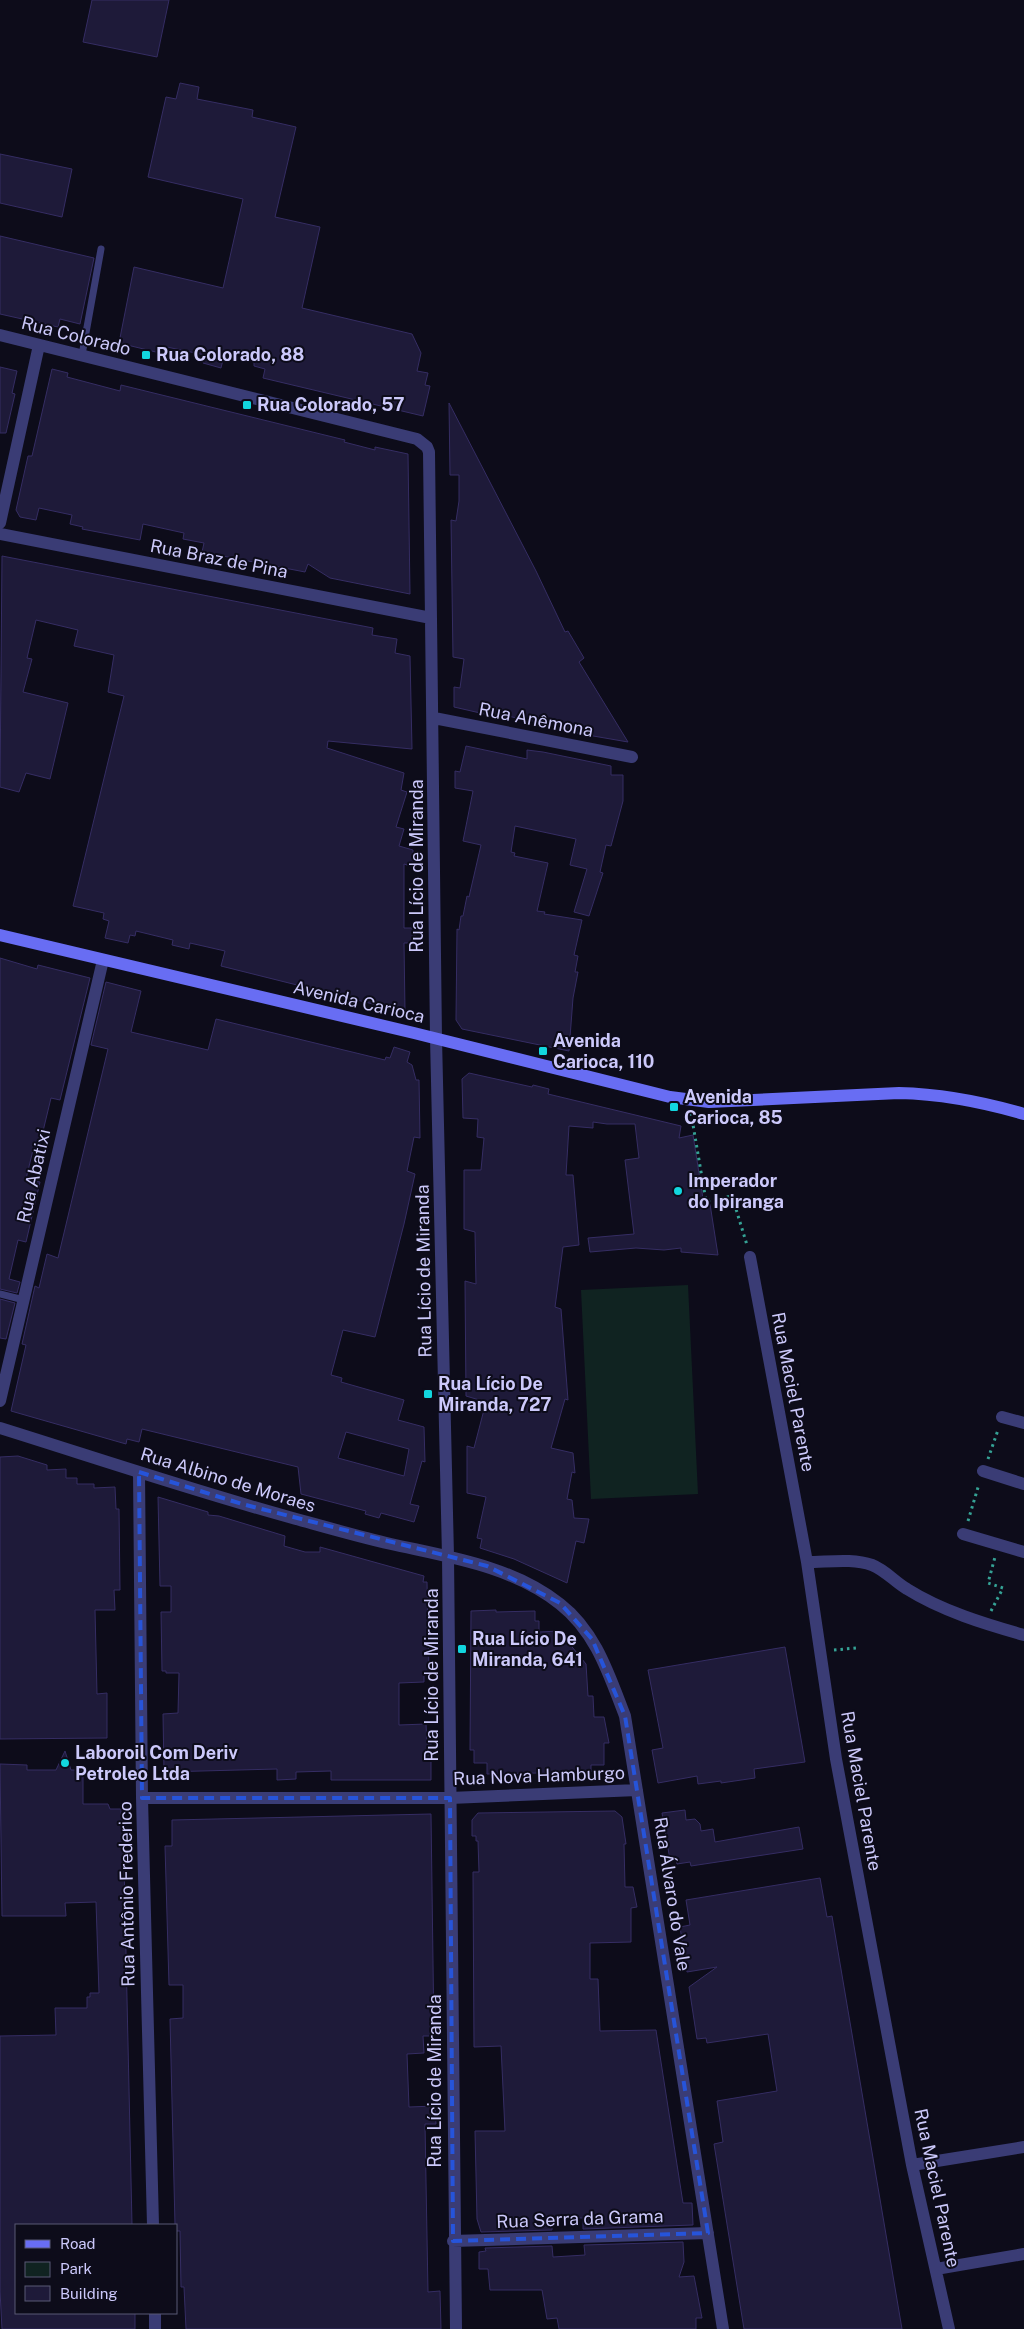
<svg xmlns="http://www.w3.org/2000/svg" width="1024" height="2329" font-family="'Public Sans',sans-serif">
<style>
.green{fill:#102321}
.building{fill:#1e1a39;stroke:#352d63;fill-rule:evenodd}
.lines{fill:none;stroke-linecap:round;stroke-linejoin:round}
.path{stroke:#35a295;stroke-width:3;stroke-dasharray:2.5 4;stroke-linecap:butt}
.lane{stroke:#3a3c75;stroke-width:7}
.street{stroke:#3a3c75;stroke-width:12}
.secondary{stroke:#686df3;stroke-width:12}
.marked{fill:none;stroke:#2654da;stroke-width:4;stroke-dasharray:10 6;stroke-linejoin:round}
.poi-dot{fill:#12d6de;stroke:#0d0c1a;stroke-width:2}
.labels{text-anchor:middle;stroke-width:4;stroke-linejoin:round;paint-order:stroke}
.street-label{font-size:18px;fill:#ccc9fb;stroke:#0d0c1a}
.poi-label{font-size:18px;font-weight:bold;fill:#ccc9fb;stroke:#0d0c1a;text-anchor:start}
</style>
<rect width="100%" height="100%" fill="#0d0c1a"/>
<!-- green -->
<path class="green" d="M688 1285 698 1494 591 1499 581 1290Z"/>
<!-- building -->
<path class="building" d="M92 0H169L157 57 83 42Z
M180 83 199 87 197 99 253 110 252 117 296 127 275 217 320 227 302 308 412 334 421 353 417 371 428 373 425 385 430 386 423 416 263 378 265 369 254 366V362L250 361 251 357 225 351 221 368 203 363 205 355 162 346 160 353 119 343 134 267 223 288 243 199 148 177 166 97 176 99Z
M0 154 72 169 62 217 0 203Z
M0 236 94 258 80 324 60 319 58 327 0 314Z
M0 367 17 371 12 393 15 394 6 433H0Z
M52 369 68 373 67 377 120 391 121 385 345 440 344 442 375 450V447L408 454 410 594 330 578 308 564 305 572 202 552 204 543 183 539 184 533 143 524 140 540 82 529 83 527 70 524 72 515 39 508 36 520 20 517 16 510 28 456H32Z
M449 403 536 571 565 632 568 631 584 658 579 662 628 742 547 728 548 724 502 715V718L454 707V687L460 688 464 659 453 657 451 520 456 521 459 501V475H450Z
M2 556 373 628 372 635 397 639 395 653 410 656 412 749 328 741 327 748 404 773 401 790 407 792 396 827 404 829 399 846 413 850V867L404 864V928H415V943H404L405 1012 221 966 225 951 190 943 189 949 172 945 173 940 136 931 135 936 130 935 128 943 105 938 109 921 103 919 104 913 73 906 124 696 108 692 114 655 74 646 78 630 36 620 27 658 32 659 23 692 68 703 50 779 26 773 19 792 0 787Z
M466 746 527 759V750L543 752 611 766V775H623V801L611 846 606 845 600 872 603 873 589 916 574 912 587 869 570 865 576 839 515 826 511 852 515 853 514 856 548 863 537 911 545 912 544 914 582 920 574 955 578 956 575 972H578L573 998 569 1051 462 1029 456 1020 457 929 459 930 461 916H463L467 896 469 897 481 845 463 841 473 791 455 788V771L460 772Z
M0 958 37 969 38 965 90 978 60 1100 51 1098 38 1152 33 1150 26 1179 40 1182 26 1242 18 1240 9 1279 20 1282 17 1293 0 1289Z
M106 982 141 991 131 1032 208 1050 216 1019 385 1060 386 1057 390 1058 394 1047 410 1052 407 1062 412 1065 416 1080H419L420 1138 414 1137 407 1171 415 1174 404 1224 375 1337 343 1330 331 1375 342 1378 341 1382 404 1400 398 1420 424 1427 425 1462 422 1461 410 1504 419 1506 414 1522 381 1513 379 1518 365 1514 366 1511 301 1494 298 1467 142 1429 139 1442 127 1439 126 1444 11 1411 26 1345 22 1344 35 1286 39 1288 47 1254 58 1258 108 1049 91 1045ZM346 1432 409 1449 404 1476 338 1458Z
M469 1073 532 1087 533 1085 549 1089 548 1094 681 1126 679 1138 693 1135 704 1205 710 1204 718 1255 681 1252V1248L664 1250 636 1248 590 1252 588 1238 634 1234 625 1160 639 1158 635 1124H607L593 1122V1128L569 1126 566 1175H573L579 1245 563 1247 555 1307 561 1309 568 1400 565 1399 551 1448 573 1453 575 1473 572 1472 567 1499 572 1500 574 1518 589 1519 584 1543 576 1541 567 1583 514 1559 480 1548 482 1539 477 1538 486 1497 467 1493V1446L474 1448 486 1402 466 1396 465 1281 476 1284 475 1232 464 1229V1170H481L484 1138 477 1137 478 1119 463 1118 462 1079Z
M0 1299 15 1303 6 1339 0 1338Z
M18 1456 47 1465V1470L66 1469V1478H77V1484H94V1488L115 1487 116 1509H119L120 1590H114L115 1610H95L97 1694 107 1693V1738L0 1739V1457Z
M158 1497 208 1512V1515L219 1516 285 1536 284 1546 305 1552H320V1547L424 1576 423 1582H427L429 1672H424V1682L399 1683V1725L426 1724 427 1744H431V1780H331V1771L296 1772V1779L277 1780V1769L164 1772 163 1714 178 1713 179 1673H166V1671H162L161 1612H171V1586H160Z
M496 1610V1612L535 1611V1621H539V1632L559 1631 586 1664 588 1696H593L594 1717H604L609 1743H604V1765H591V1772L487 1774V1763H474V1750H470L471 1611Z
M785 1647 805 1762 754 1769 755 1778 721 1783V1781L698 1784 697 1776 658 1783 652 1750 663 1748 648 1670Z
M65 1751 71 1770H83V1804H108L110 1809H121V1816L123 1817 132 2225H16V2313H135V2329H2L0 2291V2036L56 2035 55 2008H87V1997H90V1993H99L96 1902 65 1903 66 1916H2L0 1764 27 1765V1770H56Z
M685 1810 686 1820 695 1819 700 1824 701 1831 713 1829 715 1842 799 1827 803 1849 691 1866 690 1862 677 1864 676 1859 670 1860 662 1813Z
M615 1811 622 1817 626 1844H624L625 1887H633L637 1907 631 1908V1942L590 1943V1979H598L600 2031 656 2030 683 2203H692L693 2225 583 2229V2218L554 2217 555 2225H552V2230L481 2232 477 2219 475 2131H505L501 2046 474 2047 473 1872H479L478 1841H476V1836H472V1820L478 1813Z
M431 1814 434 2036H423L424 2053 407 2054 409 2107 435 2106 436 2124H425L426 2181 428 2292 440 2291 441 2329H186L184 2287H181L180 2231H176L175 2225 170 2019 183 2018V1985H169L165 1846H172V1820Z
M820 1878 827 1917 832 1916 902 2329H744L714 2144 723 2142 717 2101 777 2091 768 2034 707 2043 706 2038 697 2039 689 1987 717 1967 687 1972 680 1927 690 1925 686 1900Z
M683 2242 684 2262 679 2277 694 2276 702 2318H696V2329H559L557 2318 547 2319 542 2290H490L488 2269H479V2252L486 2251 485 2248 552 2246 553 2257 585 2255 584 2245Z"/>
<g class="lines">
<!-- path -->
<path class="path" d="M691 1113 706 1201 732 1196 747 1245
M988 1459 998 1430
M968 1521 979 1484
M991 1611 1003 1588 988 1583 995 1557
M834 1650 856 1648"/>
<!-- lane -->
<path class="lane" d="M82 355 101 249
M0 1294 24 1300"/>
<!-- street -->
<path class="street" d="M0 335 417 439 427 447 429 452 436 1038 448 1556 456 2329
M0 523 39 345
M0 534 431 618
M434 718 632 757
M750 1257 807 1562 836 1759 912 2165 949 2329
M0 1401 103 960
M1002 1417 1024 1423
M0 1428C96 1458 191 1490 289 1517 322 1526 356 1536 391 1544 449 1557 512 1566 560 1604 596 1632 609 1675 625 1716L723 2329
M983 1471 1024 1484
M139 1472 142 1798 153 2225
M963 1534 1024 1552
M807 1562C828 1562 853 1558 872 1565 885 1570 895 1582 907 1589 942 1611 985 1624 1024 1635
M142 1798H450L637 1790
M912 2165 1024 2147
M453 2241 708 2233
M936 2269 1024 2254
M155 2313V2329"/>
<!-- secondary -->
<path class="secondary" d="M0 935 414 1033 670 1097 709 1102 899 1093C941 1094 983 1102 1024 1114"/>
</g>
<!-- marked area -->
<path class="marked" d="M139 1472 242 1504 487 1566 560 1603 592 1639 625 1716 708 2233 453 2241 450 1798H142Z"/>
<!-- markers -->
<g class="poi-dot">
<rect x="141" y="350" width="10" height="10" rx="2.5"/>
<rect x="242" y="400" width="10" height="10" rx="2.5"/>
<rect x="538" y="1046" width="10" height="10" rx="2.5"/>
<rect x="669" y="1102" width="10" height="10" rx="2.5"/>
<circle cx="678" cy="1191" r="5"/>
<rect x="423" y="1389" width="10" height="10" rx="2.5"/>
<rect x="457" y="1644" width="10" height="10" rx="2.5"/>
<circle cx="65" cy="1763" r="5"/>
</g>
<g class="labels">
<!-- street labels -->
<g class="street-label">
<text transform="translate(76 336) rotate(14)" y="6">Rua Colorado</text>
<text transform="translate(219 559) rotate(11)" y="6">Rua Braz de Pina</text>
<text transform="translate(536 720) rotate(11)" y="6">Rua Anêmona</text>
<text transform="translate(417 866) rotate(-90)" y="6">Rua Lício de Miranda</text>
<text transform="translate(359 1002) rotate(13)" y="6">Avenida Carioca</text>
<text transform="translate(34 1176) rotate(-77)" y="6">Rua Abatixi</text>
<text transform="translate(424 1271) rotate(-91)" y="6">Rua Lício de Miranda</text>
<text transform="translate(793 1392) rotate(79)" y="6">Rua Maciel Parente</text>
<text transform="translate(228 1480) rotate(17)" y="6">Rua Albino de Moraes</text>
<text transform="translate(432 1675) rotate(-90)" y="6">Rua Lício de Miranda</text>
<text transform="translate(539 1776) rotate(-2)" y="6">Rua Nova Hamburgo</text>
<text transform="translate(861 1791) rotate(80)" y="6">Rua Maciel Parente</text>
<text transform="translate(127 1894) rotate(-91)" y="6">Rua Antônio Frederico</text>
<text transform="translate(672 1894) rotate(81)" y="6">Rua Álvaro do Vale</text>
<text transform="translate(435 2081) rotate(-90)" y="6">Rua Lício de Miranda</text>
<text transform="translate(937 2188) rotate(78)" y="6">Rua Maciel Parente</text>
<text transform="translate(580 2219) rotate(-2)" y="6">Rua Serra da Grama</text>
</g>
<!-- poi labels -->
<g class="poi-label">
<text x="156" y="361">Rua Colorado, 88</text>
<text x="257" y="411">Rua Colorado, 57</text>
<text x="553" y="1047">Avenida<tspan x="553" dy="21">Carioca, 110</tspan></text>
<text x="684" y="1103">Avenida<tspan x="684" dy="21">Carioca, 85</tspan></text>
<text x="688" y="1187">Imperador<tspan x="688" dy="21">do Ipiranga</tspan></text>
<text x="438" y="1390">Rua Lício De<tspan x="438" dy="21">Miranda, 727</tspan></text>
<text x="472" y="1645">Rua Lício De<tspan x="472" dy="21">Miranda, 641</tspan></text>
<text x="75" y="1759">Laboroil Com Deriv<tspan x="75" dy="21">Petroleo Ltda</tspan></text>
</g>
</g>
<!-- legend -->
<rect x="15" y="2224" width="162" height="90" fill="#0d0c1a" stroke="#595874"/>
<rect x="25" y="2240" width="25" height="8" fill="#686df3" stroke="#595874"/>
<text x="60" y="2249" font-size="15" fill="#ccc9fb">Road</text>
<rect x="25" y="2262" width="25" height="15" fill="#102321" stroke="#595874"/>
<text x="60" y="2274" font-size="15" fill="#ccc9fb">Park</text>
<rect x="25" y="2286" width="25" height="15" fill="#1e1a39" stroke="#595874"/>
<text x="60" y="2299" font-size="15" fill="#ccc9fb">Building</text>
</svg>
